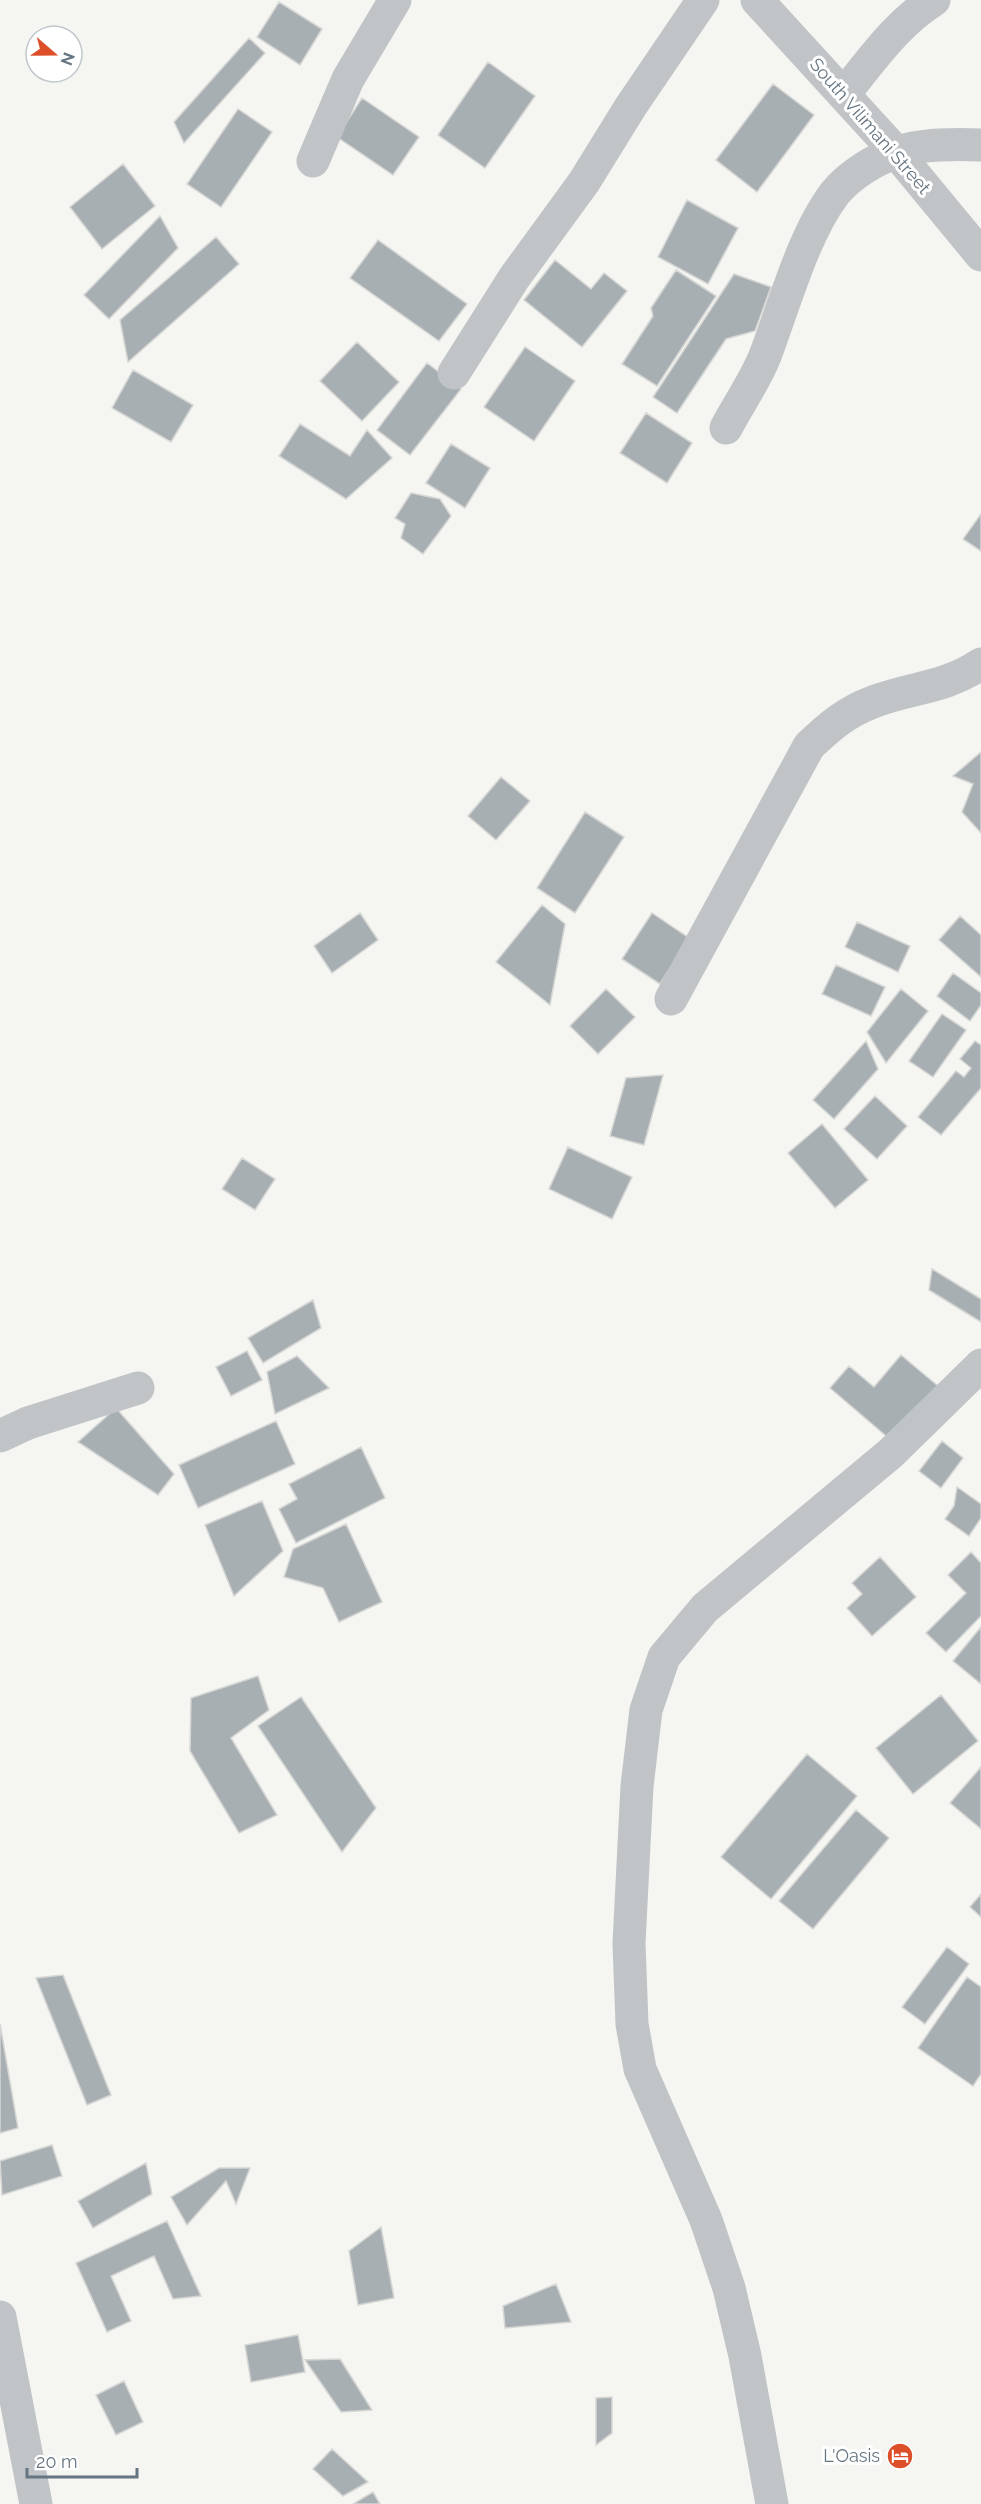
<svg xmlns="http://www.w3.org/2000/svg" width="981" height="2504" font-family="Raleway,sans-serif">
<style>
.building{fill:#a7afb3;stroke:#d6d6d4;stroke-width:1.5}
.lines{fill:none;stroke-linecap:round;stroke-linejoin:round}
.minor{stroke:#c0c4c7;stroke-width:33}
.labels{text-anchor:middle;stroke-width:6;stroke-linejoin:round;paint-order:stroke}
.street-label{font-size:18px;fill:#657581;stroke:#fff}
.poi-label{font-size:18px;fill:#657581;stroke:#fff;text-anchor:end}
</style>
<rect width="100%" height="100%" fill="#f5f5f1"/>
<!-- building -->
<path class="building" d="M279 2 322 29 300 65 257 37Z
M249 38 265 53 184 143 174 122Z
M488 62 535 96 485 168 438 135Z
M773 84 814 115 757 192 716 160Z
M362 98 419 137 393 175 337 137Z
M238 109 272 132 221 207 187 184Z
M123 164 155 206 102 249 70 207Z
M687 200 738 228 708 284 658 257Z
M160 216 178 248 109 319 84 295Z
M216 237 239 264 128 362 120 320Z
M378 240 467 304 439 341 350 278Z
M555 260 591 289 604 273 627 291 582 347 524 300Z
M676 270 716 296 657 386 622 364 653 316 651 308Z
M734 274 771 287 755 331 726 339 677 413 653 397Z
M357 342 399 382 362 421 320 381Z
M525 347 575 381 534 441 484 407Z
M427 363 461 389 410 455 377 430Z
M133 370 193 405 171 442 112 408Z
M646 413 692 443 667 483 620 453Z
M300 424 350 456 367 430 392 458 346 499 279 456Z
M451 444 490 468 465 508 426 483Z
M411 493 440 499 451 516 423 554 401 538 405 524 395 518Z
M981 514V551L963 539Z
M981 752V833L962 812 973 784 953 776Z
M501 777 530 801 496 840 468 816Z
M585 812 624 837 575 913 537 888Z
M542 905 565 924 550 1005 496 962Z
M360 913 378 940 332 973 314 946Z
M652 913 689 938 660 984 622 959Z
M960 916 981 935V977L939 940Z
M857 922 910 946 898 972 845 947Z
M836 965 885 987 871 1016 822 994Z
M953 973 981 993V1005L970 1021 937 996Z
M606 989 635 1017 598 1054 570 1026Z
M901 989 928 1011 886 1063 867 1032Z
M942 1014 966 1030 933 1077 909 1061Z
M866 1041 878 1069 834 1119 813 1100Z
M975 1041 981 1045V1088L941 1135 918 1117 956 1071 964 1077 971 1068 960 1059Z
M663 1075 644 1145 610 1136 626 1078Z
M875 1096 907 1126 877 1159 844 1129Z
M822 1124 868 1180 835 1208 788 1153Z
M568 1147 632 1177 612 1219 549 1189Z
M242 1158 275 1179 255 1210 222 1189Z
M932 1269 981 1299V1322L929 1290Z
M313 1300 321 1328 263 1363 248 1338Z
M247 1351 262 1380 231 1396 216 1367Z
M901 1355 938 1386 892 1441 830 1388 849 1366 874 1387Z
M297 1356 329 1388 275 1414 267 1372Z
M116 1408 174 1474 158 1495 78 1442Z
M276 1421 295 1464 198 1508 179 1465Z
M942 1441 963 1458 941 1488 919 1471Z
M361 1447 385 1498 296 1543 279 1509 297 1499 289 1484Z
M957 1487 981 1504V1518L969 1536 945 1519 954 1506Z
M262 1501 283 1551 234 1596 205 1525Z
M346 1524 382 1602 339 1622 323 1588 284 1577 293 1549Z
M971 1552 981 1563V1616L946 1652 926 1633 966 1593 948 1575Z
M880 1557 916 1597 872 1636 847 1608 862 1594 852 1583Z
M981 1627V1684L953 1661Z
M258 1676 269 1710 231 1738 277 1815 239 1833 190 1751 191 1698Z
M941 1695 978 1741 913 1794 876 1748Z
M301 1697 376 1808 342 1852 258 1726Z
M807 1754 857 1796 771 1899 721 1857Z
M981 1767V1829L950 1803Z
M856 1810 889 1838 813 1929 779 1901Z
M981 1894V1917L970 1907Z
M947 1947 969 1964 925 2024 902 2007Z
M63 1975 111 2095 87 2105 36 1978Z
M967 1977 981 1987V2074L973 2086 918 2048Z
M0 2024 18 2128 0 2133Z
M52 2145 62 2176 2 2195 0 2161Z
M146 2163 152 2194 93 2228 78 2201Z
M219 2168H250L236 2204 226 2181 187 2225 171 2197Z
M167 2221 201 2296 173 2299 154 2256 111 2276 131 2321 107 2332 76 2263Z
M381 2227 394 2298 358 2305 349 2251Z
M556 2284 571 2322 505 2328 503 2306Z
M298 2335 305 2372 251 2382 245 2345Z
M340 2359 372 2410 341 2412 305 2360Z
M124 2381 143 2422 116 2435 96 2395Z
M612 2397V2433L596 2445V2398Z
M332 2449 368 2482 343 2496 313 2469Z
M373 2492 380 2504H353Z"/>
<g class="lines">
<!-- minor -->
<path class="minor" d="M757 0 896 152 981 255
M844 94C871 61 897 23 934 0
M313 161 348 79 395 0
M454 373 514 278 584 182 631 106 703 0
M726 428C738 405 755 381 765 356 784 306 803 235 835 193 850 175 874 160 895 153 918 144 957 144 981 145
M671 999 809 746C829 727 846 712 873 702 912 687 943 689 981 664
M0 1436 28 1423 138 1388
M0 2317 36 2504
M772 2504 745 2356 729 2288 706 2220 640 2069 632 2024 629 1943 637 1786 646 1710 664 1657 705 1608 891 1453 981 1365"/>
</g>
<!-- icons -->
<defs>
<symbol id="hotel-disc" viewBox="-11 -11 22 22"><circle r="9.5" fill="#dc4f29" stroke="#fff"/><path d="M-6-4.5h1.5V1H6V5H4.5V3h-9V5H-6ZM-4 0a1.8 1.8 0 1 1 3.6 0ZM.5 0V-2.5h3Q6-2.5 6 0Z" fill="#fff"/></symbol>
</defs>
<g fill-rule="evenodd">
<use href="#hotel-disc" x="885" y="2441" width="30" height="30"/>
</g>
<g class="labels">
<!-- street labels -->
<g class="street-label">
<text transform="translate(870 126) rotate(49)" y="6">South Vilimani Street</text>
</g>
<!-- poi labels -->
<g class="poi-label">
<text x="880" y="2462">L'Oasis</text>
</g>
</g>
<!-- north arrow -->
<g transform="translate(54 54) rotate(110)"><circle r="28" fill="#ffffff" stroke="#c1c8cd" stroke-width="1.5"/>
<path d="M0-4.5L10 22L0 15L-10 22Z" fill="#dc4f29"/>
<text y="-9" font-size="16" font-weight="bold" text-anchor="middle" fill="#657581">N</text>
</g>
<!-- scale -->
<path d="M27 2468v9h110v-9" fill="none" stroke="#657581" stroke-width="3"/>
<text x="36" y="2468" font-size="18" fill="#657581" stroke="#ffffff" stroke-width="4.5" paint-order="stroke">20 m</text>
</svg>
